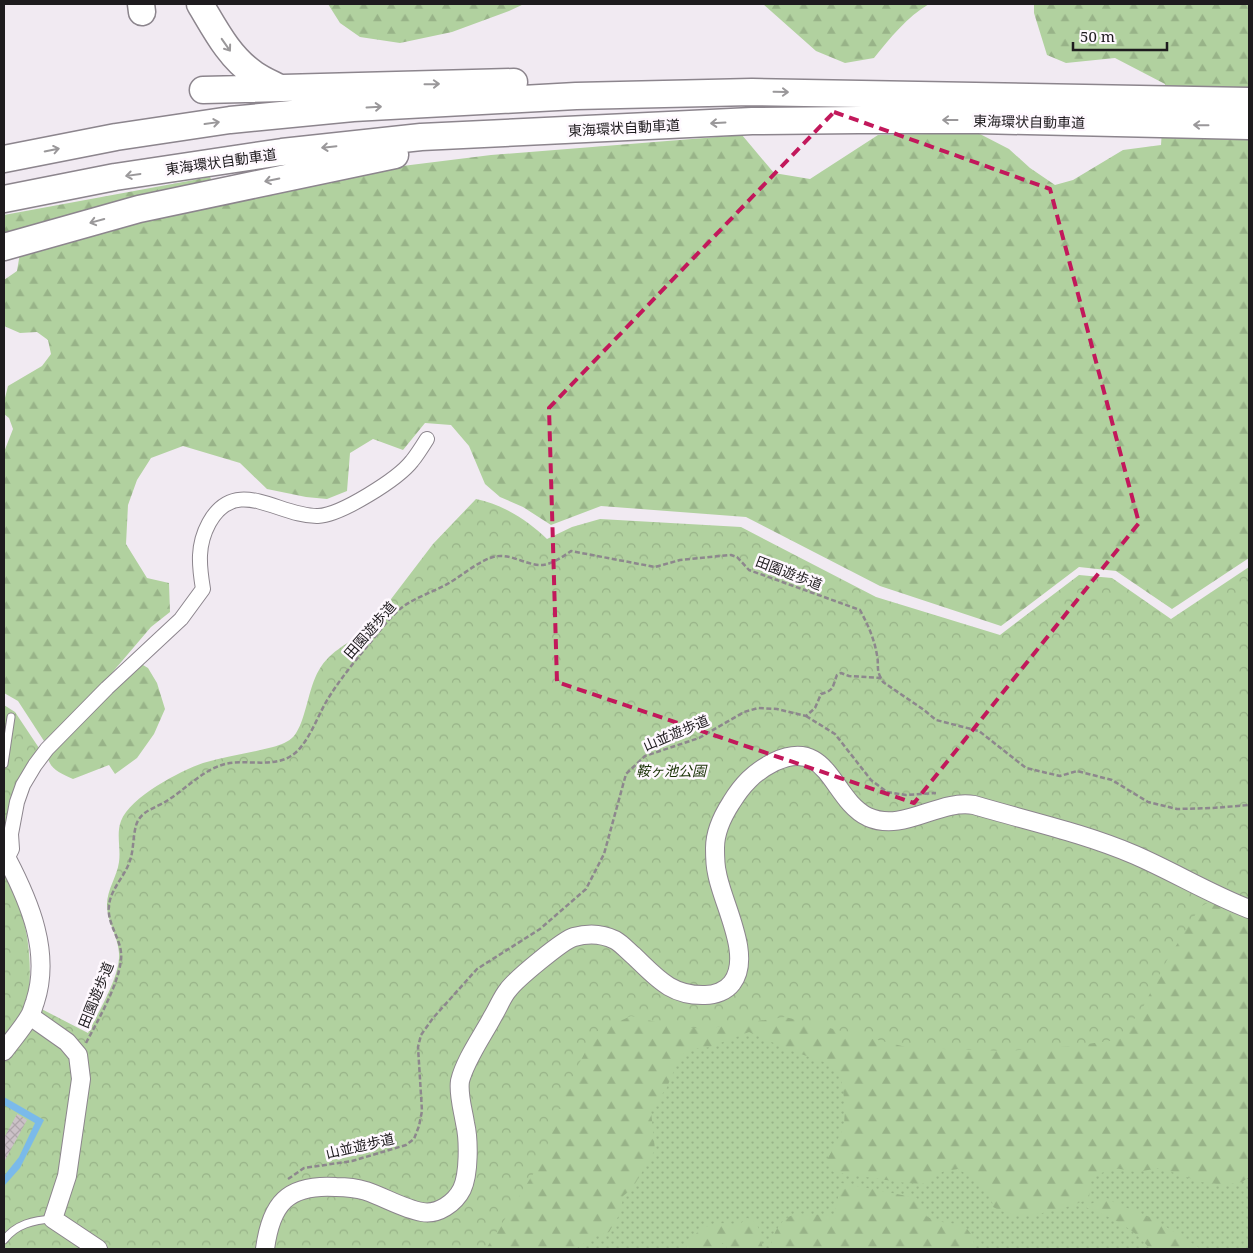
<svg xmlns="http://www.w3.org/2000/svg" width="1253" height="1253" font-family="'Noto Serif','Noto Sans JP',serif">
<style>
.grass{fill:url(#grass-dots)}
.forest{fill:url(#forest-firs)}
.park{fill:url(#park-crowns)}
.water{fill:#7abaea}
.building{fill:url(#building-cross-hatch)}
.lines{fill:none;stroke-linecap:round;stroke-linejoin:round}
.service-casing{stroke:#8c858d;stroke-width:9}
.minor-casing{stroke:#8c858d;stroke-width:16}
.tertiary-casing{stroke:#8c858d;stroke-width:20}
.motorway-casing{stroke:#8c858d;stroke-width:29}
.path{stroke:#8d878d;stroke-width:2.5;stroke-dasharray:5 2.5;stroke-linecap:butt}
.service{stroke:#fff;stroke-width:7}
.minor{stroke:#fff;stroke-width:14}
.tertiary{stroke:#fff;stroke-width:18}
.motorway{stroke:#fff;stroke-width:26}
.oneway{stroke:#9a989a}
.marked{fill:none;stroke:#c2185b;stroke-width:4;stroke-dasharray:10 6;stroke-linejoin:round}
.labels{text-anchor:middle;stroke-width:5;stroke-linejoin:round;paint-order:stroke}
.street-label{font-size:14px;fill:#1e1b1e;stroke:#fef8fe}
.park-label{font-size:14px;font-style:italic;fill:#183104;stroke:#fef8fe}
</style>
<defs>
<pattern id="grass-dots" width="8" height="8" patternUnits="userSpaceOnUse" patternTransform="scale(1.25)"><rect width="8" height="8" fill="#b1d19f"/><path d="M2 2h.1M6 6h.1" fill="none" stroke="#98b388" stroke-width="1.8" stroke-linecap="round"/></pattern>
<pattern id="forest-firs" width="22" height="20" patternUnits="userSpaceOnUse" patternTransform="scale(1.25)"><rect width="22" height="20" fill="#b1d19f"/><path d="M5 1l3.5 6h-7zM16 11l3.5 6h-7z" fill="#98b388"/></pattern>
<pattern id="park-crowns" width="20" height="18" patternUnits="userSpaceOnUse" patternTransform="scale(1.25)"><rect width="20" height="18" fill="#b1d19f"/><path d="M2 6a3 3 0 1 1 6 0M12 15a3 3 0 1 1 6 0" fill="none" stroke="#98b388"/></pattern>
<pattern id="building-cross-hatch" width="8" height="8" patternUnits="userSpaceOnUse" patternTransform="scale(1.25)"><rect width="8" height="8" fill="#cbc1c7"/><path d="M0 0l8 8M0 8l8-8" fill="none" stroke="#aea5aa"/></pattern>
</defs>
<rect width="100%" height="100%" fill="#f1eaf2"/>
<!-- grass -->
<path class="grass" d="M631 1016 1249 1035V1249H486Z"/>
<!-- forest -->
<path class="forest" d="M328 4H524L509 11 452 32 400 43 360 37 340 23Z
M763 4H929C907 17 890 38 874 58L845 63 816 51Z
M1034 4H1249V558L1172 609 1116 571 1079 567 1001 626 880 586 746 517 601 506 551 525 523 507 500 497 485 484 469 446 451 425 425 423 403 450 373 439 350 453 347 491 327 499 306 497 267 489 240 463 183 446 151 458 137 480 128 505 126 544 147 578 169 583 170 612 151 627 105 681 44 741 18 701 4 693V452L13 429 9 418 4 414V402L8 386 42 366 51 354 48 340 37 332 20 333 4 326V280L17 271 20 253 103 231 346 173 491 155 742 135 774 173 810 179 878 135 978 133 1009 149 1030 168 1055 185 1073 180 1123 150 1161 145 1165 84 1115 58 1066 63 1047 55 1034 13Z
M210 177 214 185 4 239V215Z
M138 662 148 668 157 683 165 709 154 734 137 758 115 774 109 765 73 779C60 773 50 770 47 755Z
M955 810 1249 915V1177L1242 1182 1224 1185 1201 1182 1160 1168 1136 1172 1115 1168 1096 1175 1090 1183 1089 1199C1069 1207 1032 1219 1011 1214 1005 1213 999 1210 993 1207 991 1187 974 1179 958 1169L944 1171 922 1184 906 1183 833 1172 827 1160 844 1127 845 1105 841 1077 833 1065 792 1051 749 1032 710 1047 693 1049 681 1055 667 1087 651 1111 655 1150 632 1189 623 1196 621 1212 609 1232 591 1238 576 1249H274L466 1101Z
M841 1183 917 1198 927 1217 942 1222 964 1225 971 1234 976 1249H771C771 1235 782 1215 798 1214 809 1213 823 1215 834 1217Z
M1105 1197 1117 1204 1152 1218 1201 1249H1150C1131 1226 1113 1218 1085 1207Z
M747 1218 757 1223 763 1249H726L727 1245 722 1243 720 1249H685L699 1230 715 1223 740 1224Z"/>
<!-- park -->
<path class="park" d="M476 499C504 505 527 520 547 539L572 527 600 519 741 527 876 597 1000 635 1079 575 1112 578 1171 619 1249 567V903L1224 894 1200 907 1166 962 1141 1011 1116 1040 1073 1046 1007 1051 910 1048 785 1017 704 1029 668 1025 631 1016 596 1032 574 1073 557 1114 545 1155 486 1249H4V872C8 882 14 893 18 903 30 934 32 970 28 1002L88 1033C98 1013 121 975 119 953 118 936 107 922 107 905 107 889 117 877 119 862 121 848 116 834 121 821 130 797 180 771 203 763 226 756 250 753 273 747 280 745 289 742 294 736 306 721 308 688 319 670 330 650 352 642 369 628L433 544Z
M4 705 15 712 41 751 8 849 4 851Z"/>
<!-- water -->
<path class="water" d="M4 1097 44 1120 20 1168 4 1186V1176L19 1157 35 1123 4 1105Z"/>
<!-- building -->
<path class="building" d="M17 1114 27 1120 4 1162V1138Z"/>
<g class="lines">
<defs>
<path id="service" d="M4 764 11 717
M4 1240C16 1224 34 1220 53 1219"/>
<path id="minor" d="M7 859 12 849 11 834 17 802 23 785 35 765 47 749 107 688 181 619 203 589C199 565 197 545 209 523 236 474 279 517 318 516 341 515 398 479 412 461 417 455 422 447 427 439"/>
<path id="tertiary" d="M30 1016 67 1042 78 1055 81 1079 67 1176 53 1219 98 1249
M4 1051C12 1040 22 1029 29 1017 32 1013 33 1007 35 1002 51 953 30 903 7 859
M265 1249C271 1204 287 1184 336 1187 346 1187 356 1188 366 1191 384 1197 404 1209 422 1212 438 1215 455 1203 462 1189 469 1174 469 1140 465 1123 463 1110 458 1094 460 1081 465 1060 483 1035 493 1016 498 1008 502 997 508 990 516 979 563 940 574 937 588 933 603 934 615 940 622 944 628 951 634 956 657 978 671 996 705 995 715 995 726 991 732 983 753 956 722 903 717 873 715 865 715 856 715 848 715 832 722 817 731 803 742 785 754 772 774 762 829 736 831 799 868 817 904 833 938 799 974 805 1028 821 1084 833 1135 855 1174 872 1210 894 1249 909"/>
<path id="motorway" d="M141 4 142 12
M200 4C215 29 229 57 254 74 261 79 270 83 278 87
M203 90 514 82
M4 159 116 137 230 120 353 108 576 96 752 92 1249 101
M4 199 115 177 282 152 421 137 752 121 858 120H978L1249 126
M4 247 139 209 395 155"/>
</defs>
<!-- service casing -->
<use href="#service" class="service-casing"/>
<!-- minor casing -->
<use href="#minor" class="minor-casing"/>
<!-- tertiary casing -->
<use href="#tertiary" class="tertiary-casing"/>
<!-- motorway casing -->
<use href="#motorway" class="motorway-casing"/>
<!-- path -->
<path class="path" d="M806 716 835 734 871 780 887 792 906 795 936 793
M86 1043C98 1020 118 986 121 960 123 943 111 930 109 914 106 891 126 878 131 857 134 847 133 827 139 819 145 810 157 807 165 802 185 790 202 770 225 764 246 759 272 768 291 756 308 746 318 714 329 697 341 678 355 661 369 644 380 631 390 616 404 606 418 596 434 592 449 583 463 575 477 562 493 557 510 552 526 566 543 565 552 564 564 556 571 551L655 567 680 560 731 555 737 557 749 570 860 610C868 625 874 638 877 655 879 664 876 670 881 678
M288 1179 304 1168 352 1161 406 1145 414 1139 419 1126 422 1111 418 1047 421 1035 433 1018 477 969 540 929 586 889 604 854 626 774 645 756 699 738 744 712 758 708 777 709 806 716 815 708 821 694C835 690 832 687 837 675L841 673 849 676 881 678 883 682 924 710 936 720 979 731 1026 768 1060 776 1077 771 1112 780 1148 802 1177 809 1213 808 1249 805"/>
<!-- service -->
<use href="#service" class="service"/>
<!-- minor -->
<use href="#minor" class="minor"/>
<!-- tertiary -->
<use href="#tertiary" class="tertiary"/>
<!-- motorway -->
<use href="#motorway" class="motorway"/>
</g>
<!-- one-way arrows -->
<defs><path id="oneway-shaft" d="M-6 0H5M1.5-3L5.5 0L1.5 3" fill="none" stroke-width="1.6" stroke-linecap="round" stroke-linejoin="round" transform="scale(1.25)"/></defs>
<g class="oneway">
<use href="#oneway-shaft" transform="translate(226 45) rotate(55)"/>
<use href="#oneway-shaft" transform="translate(432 84) rotate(-1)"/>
<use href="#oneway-shaft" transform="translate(781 92) rotate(1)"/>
<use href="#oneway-shaft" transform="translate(374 107) rotate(-3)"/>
<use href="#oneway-shaft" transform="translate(950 120) rotate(-180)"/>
<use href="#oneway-shaft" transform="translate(212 123) rotate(-8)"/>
<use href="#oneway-shaft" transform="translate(718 123) rotate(177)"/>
<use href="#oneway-shaft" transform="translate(1201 125) rotate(-179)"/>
<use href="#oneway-shaft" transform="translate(329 147) rotate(174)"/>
<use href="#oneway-shaft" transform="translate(52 150) rotate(-11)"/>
<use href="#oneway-shaft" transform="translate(133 175) rotate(172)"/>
<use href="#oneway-shaft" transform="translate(272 180) rotate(168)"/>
<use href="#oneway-shaft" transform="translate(97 221) rotate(165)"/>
</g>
<!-- marked area -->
<path class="marked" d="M834 112 1050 189 1139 523 914 803 557 682 549 408Z"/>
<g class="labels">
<!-- street labels -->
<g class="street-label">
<text transform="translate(1029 122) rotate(1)" y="5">東海環状自動車道</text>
<text transform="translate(624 128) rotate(-3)" y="5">東海環状自動車道</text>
<text transform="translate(221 162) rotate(-8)" y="5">東海環状自動車道</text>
<text transform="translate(789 573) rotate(21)" y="5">田園遊歩道</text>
<text transform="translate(370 630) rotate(-49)" y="5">田園遊歩道</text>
<text transform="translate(676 733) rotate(-23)" y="5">山並遊歩道</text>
<text transform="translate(96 995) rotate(-68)" y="5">田園遊歩道</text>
<text transform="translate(360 1146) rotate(-13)" y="5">山並遊歩道</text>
</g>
<!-- park labels -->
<g class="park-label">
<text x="671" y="776">鞍ヶ池公園</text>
</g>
</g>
<!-- border -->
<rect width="1253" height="1253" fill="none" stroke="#1e1b1e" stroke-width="10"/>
<!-- scale -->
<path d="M1073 42v8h94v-8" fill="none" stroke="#1e1b1e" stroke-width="2.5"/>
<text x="1080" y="42" font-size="15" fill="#1e1b1e" stroke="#fef8fe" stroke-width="4" paint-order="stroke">50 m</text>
</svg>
